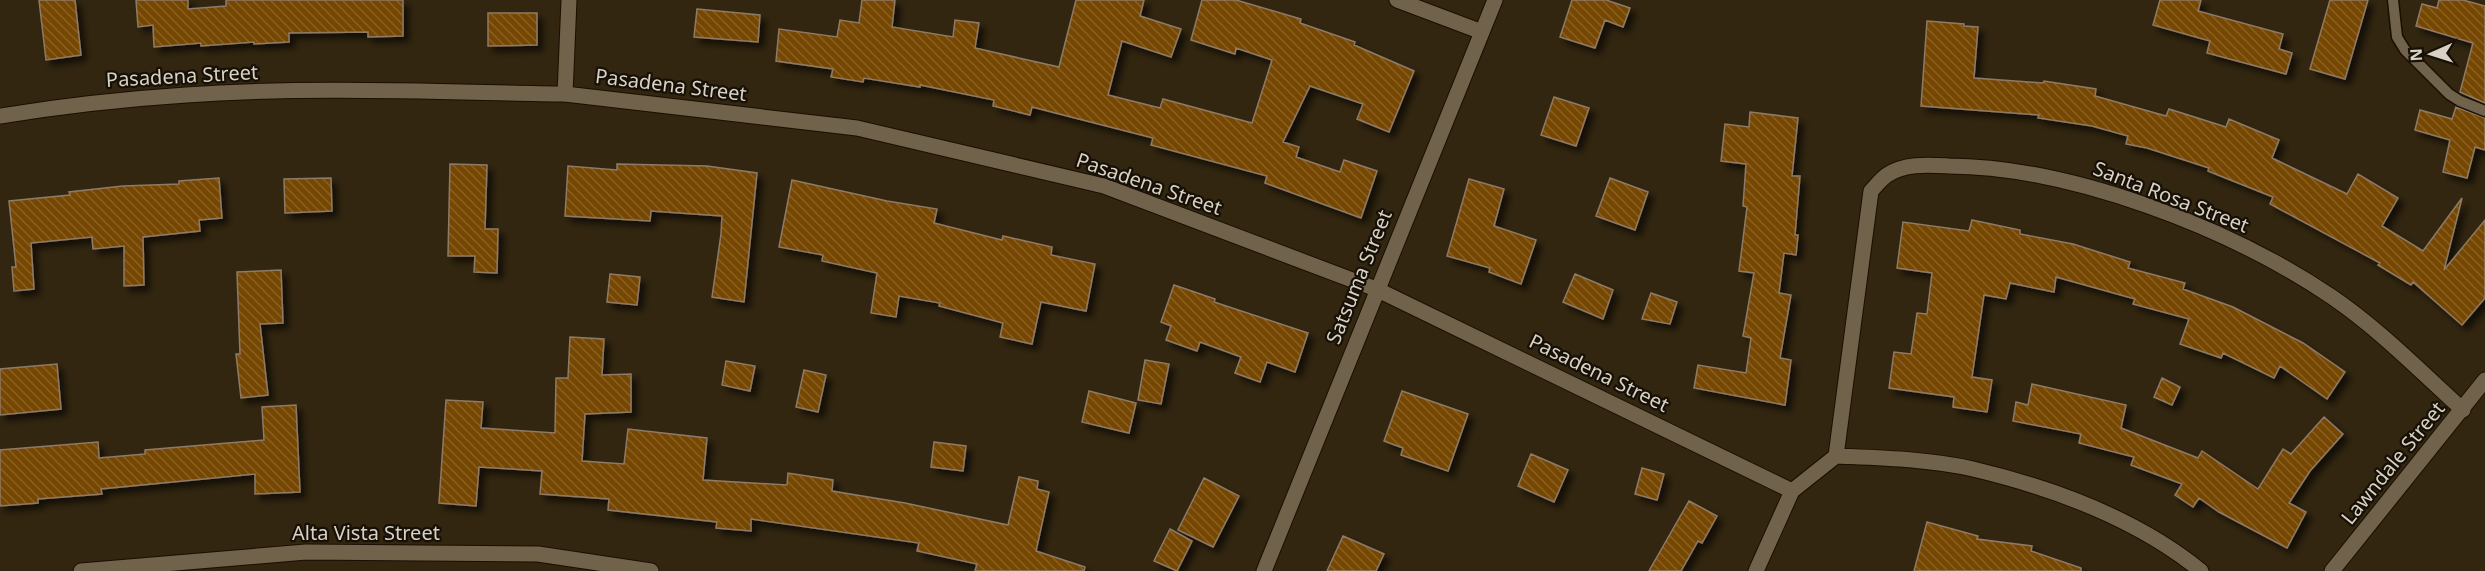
<svg xmlns="http://www.w3.org/2000/svg" width="2485" height="571" font-family="'Noto Sans',sans-serif">
<style>
.building{fill:url(#building-back-hatch);stroke:#8f7a66;stroke-width:1.5;filter:url(#shadow)}
.lines{fill:none;stroke-linecap:round;stroke-linejoin:round}
.service-casing{stroke:#1a0f00;stroke-width:13}
.minor-casing{stroke:#1a0f00;stroke-width:17}
.tertiary-casing{stroke:#1a0f00;stroke-width:17}
.secondary-casing{stroke:#1a0f00;stroke-width:17}
.service{stroke:#70624b;stroke-width:10}
.minor{stroke:#70624b;stroke-width:15}
.tertiary{stroke:#70624b;stroke-width:15}
.secondary{stroke:#70624b;stroke-width:15}
.labels{text-anchor:middle;stroke-width:4.5;stroke-linejoin:round;paint-order:stroke}
.street-label{font-size:20px;fill:#d8d1c4;stroke:#161007}
</style>
<defs>
<pattern id="building-back-hatch" width="6" height="6" patternUnits="userSpaceOnUse" patternTransform="scale(1.5)"><rect width="6" height="6" fill="#754603"/><path d="M-1 5l2 2M0 0l6 6M5-1l2 2" fill="none" stroke="#886026"/></pattern>
<filter id="shadow"><feDropShadow dx="5.5" dy="5.5" stdDeviation="3" flood-color="#0009"/></filter>
</defs>
<rect width="100%" height="100%" fill="#322610"/>
<!-- building -->
<path class="building" d="M39 0H75L81 55 46 60Z
M136 0H188V9L226 6V0H403V36L368 37V32L289 33V42L254 44V42L201 46V43L154 47 153 25 138 27Z
M862 0H895L892 27 953 37 955 20 979 23 975 48 1059 67 1076 0H1144L1140 16 1181 29 1171 57 1122 41 1108 95 1160 108 1163 99 1252 123 1272 60 1236 48 1235 54 1191 40 1202 0H1236L1301 19 1300 23 1355 42 1354 45 1414 71 1389 132 1357 119 1363 104 1310 86 1283 142 1299 147 1296 157 1340 172 1344 160 1377 171 1361 218 1265 183 1267 176 1151 145 1153 138 1032 107 1030 115 993 106 994 100 920 85V87L864 78 863 82 831 77 833 69 776 61 779 29 837 37 840 20 859 23Z
M1572 0H1606L1630 8 1623 27 1605 20 1595 48 1560 37Z
M2160 0H2201L2198 11 2283 34 2279 49 2292 53 2286 74 2207 53 2210 41 2153 25Z
M2330 0H2368L2345 79 2310 69Z
M2439 0H2463L2485 6V103L2460 92 2473 43 2416 26 2422 4 2437 8Z
M697 9 760 15 758 42 694 37Z
M488 13H537V45L488 46Z
M1927 21 1964 24V26L1978 27 1974 78 2043 83 2044 81 2096 89 2095 96 2166 116 2169 109 2226 127 2229 119 2279 140 2272 158 2347 194 2358 174 2398 198 2382 226 2423 251 2462 198 2444 270 2485 220V298L2462 325 2413 282 2411 285 2378 265 2380 263 2270 204 2273 197 2208 171 2209 168 2147 148 2126 144 2128 136 2092 126 2038 118 2039 115 1921 106Z
M1554 97 1589 108 1576 146 1541 135Z
M2456 107 2485 118V150L2475 147 2467 178 2443 172 2450 140 2415 130 2420 110 2452 119Z
M1750 112 1798 118 1792 176H1800L1795 235H1798L1796 255 1784 253 1779 293 1791 295 1780 358 1791 360 1785 405 1694 388 1698 365 1746 373 1751 338 1743 336 1754 273 1739 271 1747 207 1743 206 1746 164 1721 161 1725 124 1749 127Z
M450 164 487 165 485 229H498L497 273 474 272 475 256H448Z
M617 164 707 166 757 173 744 302 712 297 721 234 722 216 651 211 650 221 565 216 568 166 617 170Z
M219 178 222 218 199 220 200 231 143 237 144 285 124 286V246L93 249 92 237 31 243 34 289 14 291 12 267H16L9 201 70 195 69 192 123 186 179 184V181Z
M331 178 332 211 285 213 284 179Z
M1610 178 1648 192 1635 230 1596 216Z
M1469 179 1504 189 1494 226 1536 240 1521 284 1489 272 1490 268 1447 256Z
M792 180 887 201 937 209 934 223 1002 240 1003 236 1052 247 1051 255 1095 264 1086 311 1041 302 1032 344 1000 337 1003 323 939 306 940 303 899 296 896 317 871 313 877 273 822 261 823 255 779 247Z
M1972 220 2020 230V234L2073 244 2130 262 2128 268 2185 283 2183 289 2233 307 2303 343 2345 372 2327 399 2280 366 2274 378 2223 353 2221 358 2180 344 2189 319 2133 304 2135 299 2056 277 2054 292 2010 283 2006 299 1984 295 1972 377 1992 380 1987 412 1953 407 1954 397 1889 388 1894 352 1911 354 1917 313 1927 314 1932 273 1897 268 1903 222 1969 231Z
M281 270 283 323 260 324 268 395 241 398 236 354H240L237 272Z
M610 274 640 277 637 305 607 302Z
M1575 274 1613 290 1603 319 1563 302Z
M1174 285 1215 299 1214 302 1308 333 1295 372 1267 362 1260 382 1235 373 1241 357 1200 342 1197 351 1166 340 1171 326 1161 322Z
M1651 293 1677 302 1670 324 1642 319Z
M570 337 604 339 602 375 631 374V412L585 414 582 461 624 464 628 429 707 438 703 480 787 485 788 473 833 480 832 491 905 503 1008 525 1019 477 1038 481 1037 489 1049 492 1036 551 1085 567 1084 571H975L977 564 917 551 919 543 751 519V531L716 528 717 522 608 510 609 499 540 494 542 471 479 467 476 506 439 503 446 400 483 402 481 428 555 433 556 378H568Z
M1145 360 1169 364 1161 404 1138 400Z
M726 361 755 366 750 391 722 385Z
M57 364 61 409 0 415V369Z
M804 370 826 375 818 412 796 407Z
M2162 378 2180 387 2172 405 2154 397Z
M2032 384 2126 405 2121 428 2198 458 2202 451 2258 489 2283 449 2291 454 2324 417 2343 434 2310 471 2289 503 2306 512 2287 548 2219 512 2199 498 2193 507 2175 495 2182 484 2131 465 2134 457 2079 443 2081 434 2013 421 2016 402 2028 405Z
M1089 391 1136 403 1129 433 1082 422Z
M1402 391 1468 414 1448 471 1401 455 1403 448 1384 441Z
M296 405 300 492 255 494V474L101 489 102 494 38 499V503L0 506V450L98 442 99 458 145 454V450L264 440 262 407Z
M934 442 966 446 963 471 931 467Z
M1531 454 1568 470 1554 502 1518 486Z
M1642 468 1664 474 1657 500 1635 494Z
M1204 478 1239 496 1213 547 1178 530Z
M1689 501 1717 516 1702 543 1698 541 1681 571H1649Z
M1927 522 1978 536 1977 539 2032 546 2031 551 2081 568V571H1914Z
M1170 529 1192 541 1177 571 1154 561Z
M1343 536 1384 554 1376 571H1327Z"/>
<g class="lines">
<defs>
<path id="service" d="M2393 0 2397 37 2405 50 2449 94 2460 101 2485 111"/>
<path id="minor" d="M1397 0 1482 32
M565 94 857 128 1104 186 1376 289 1792 491
M1836 456 1871 191C1876 186 1881 179 1887 175 1905 163 1929 165 1949 166 2072 167 2230 228 2332 297 2379 329 2421 372 2463 410
M81 571 306 552 538 554 651 571
M1264 571 1495 0
M1756 571 1792 491 1836 456C1881 458 1928 459 1973 469 2053 488 2136 518 2201 571"/>
<path id="tertiary" d="M0 116C62 106 124 99 186 95 312 86 439 92 565 94L569 0"/>
<path id="secondary" d="M2332 571 2485 380"/>
</defs>
<!-- service casing -->
<use href="#service" class="service-casing"/>
<!-- minor casing -->
<use href="#minor" class="minor-casing"/>
<!-- tertiary casing -->
<use href="#tertiary" class="tertiary-casing"/>
<!-- secondary casing -->
<use href="#secondary" class="secondary-casing"/>
<!-- service -->
<use href="#service" class="service"/>
<!-- minor -->
<use href="#minor" class="minor"/>
<!-- tertiary -->
<use href="#tertiary" class="tertiary"/>
<!-- secondary -->
<use href="#secondary" class="secondary"/>
</g>
<g class="labels">
<!-- street labels -->
<g class="street-label">
<text transform="translate(182 76) rotate(-3)" y="7">Pasadena Street</text>
<text transform="translate(671 85) rotate(7)" y="7">Pasadena Street</text>
<text transform="translate(1149 184) rotate(19)" y="7">Pasadena Street</text>
<text transform="translate(2171 197) rotate(21)" y="7">Santa Rosa Street</text>
<text transform="translate(1359 277) rotate(-68)" y="7">Satsuma Street</text>
<text transform="translate(1599 373) rotate(26)" y="7">Pasadena Street</text>
<text transform="translate(2393 463) rotate(-51)" y="7">Lawndale Street</text>
<text x="366" y="540">Alta Vista Street</text>
</g>
</g>
<!-- north arrow -->
<g transform="translate(2431 54) rotate(267)" stroke="#161007" stroke-width="4.5" paint-order="stroke">
<path d="M0-4.5L10 22L0 15L-10 22Z" fill="#d8d1c4"/>
<text y="-9" font-size="16" font-weight="bold" text-anchor="middle" fill="#d8d1c4">N</text>
</g>
</svg>
